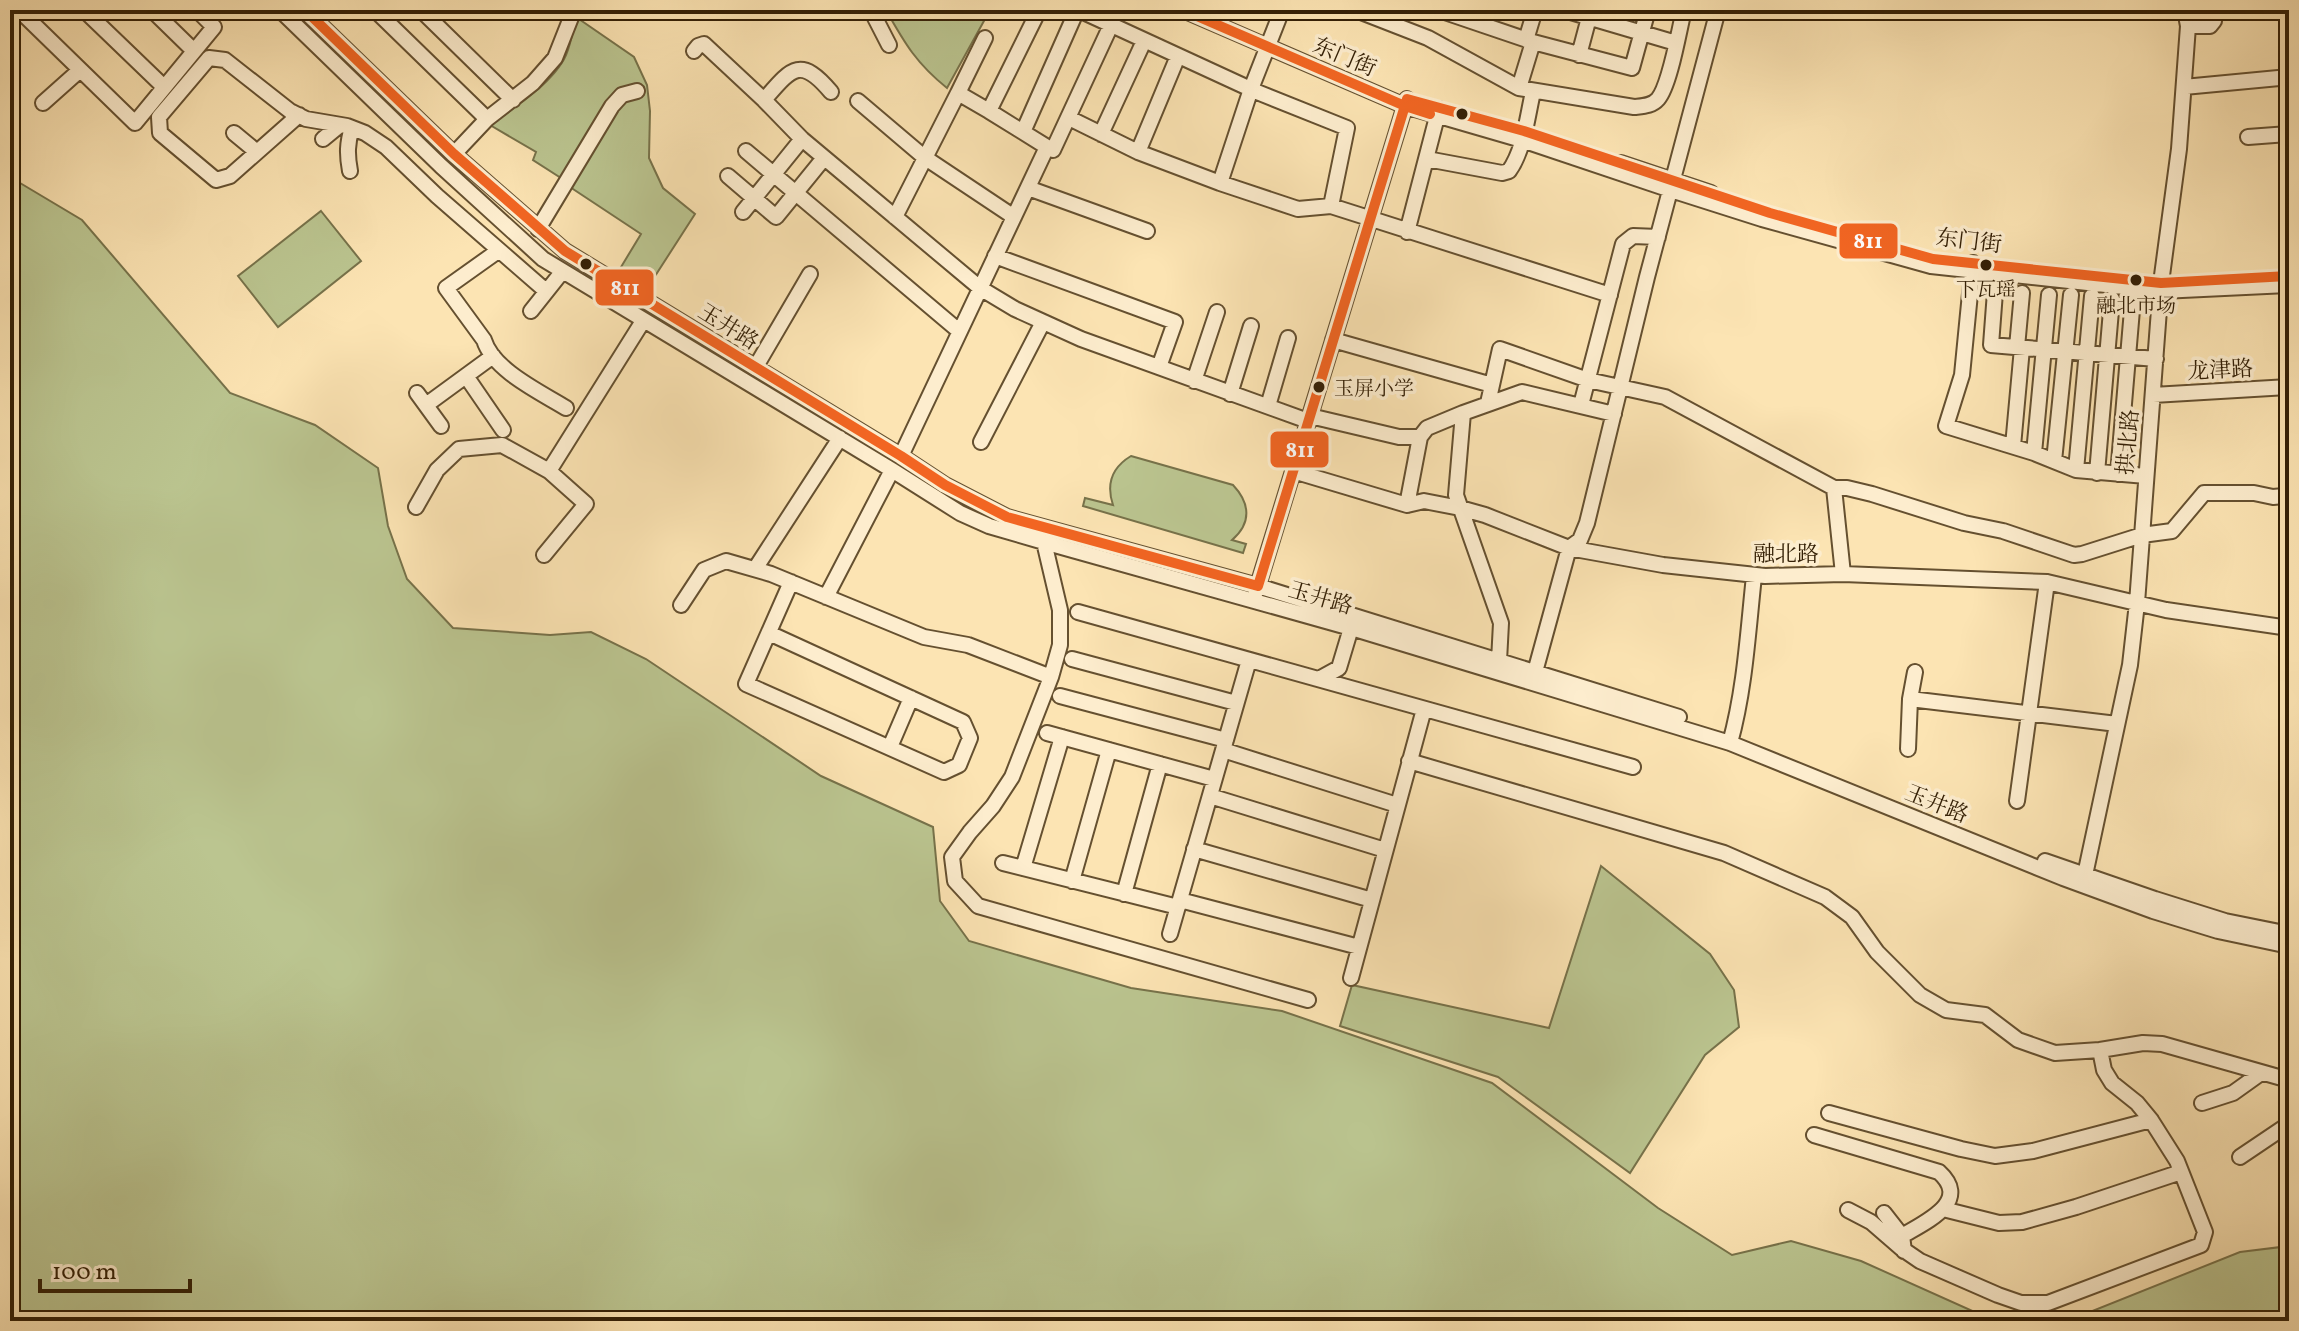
<svg xmlns="http://www.w3.org/2000/svg" width="2299" height="1331" font-family="Vollkorn,'Noto Serif SC',serif">
<style>
.green{fill:#bbc590;stroke:#77724a;stroke-width:2}
.lines{fill:none;stroke-linecap:round;stroke-linejoin:round}
.minor-casing{stroke:#655030;stroke-width:18}
.minor{stroke:#fdedce;stroke-width:14}
.bus-1-casing{stroke:#fdedce;stroke-width:16}
.bus-1{stroke:#f26522;stroke-width:10}
.bus-dot{fill:#331f05;stroke:#fdedce;stroke-width:3}
.labels{text-anchor:middle;stroke-width:7;stroke-linejoin:round;paint-order:stroke}
.bus-label{font-size:20px;fill:#331f05;stroke:#fdedce}
.street-label{font-size:22px;fill:#331f05;stroke:#fdedce}
.line-badge{stroke:#fdedce;stroke-width:3}
.badge-label{font-size:22px;text-anchor:middle;font-weight:bold;fill:#fff}
</style>
<rect width="100%" height="100%" fill="#fce4b3"/>
<filter id="stains"><feTurbulence type="fractalNoise" baseFrequency=".0025" numOctaves="4"/><feColorMatrix values="0 0 0 0 .2 0 0 0 0 .09 0 0 0 0 .02 0 0 0 .5 -.17"/></filter>
<radialGradient id="worn" r=".72"><stop offset=".6" stop-color="#630" stop-opacity="0"/><stop offset="1" stop-color="#630" stop-opacity=".3"/></radialGradient>
<!-- green -->
<path class="green" d="M886 10H990L947 88C917 64 905 44 886 10Z
M576 17 634 57 647 85 650 111 649 158 663 188 695 214 648 287 618 272 641 234 573 189 564 180 533 160 536 152 490 125C514 108 554 82 566 55 571 44 573 30 576 17Z
M10 177 82 220 230 393 315 425 378 468 388 526 407 579 453 628 550 635 591 632 646 659 821 776 933 827 940 901 969 941 1131 988 1282 1011 1492 1083 1658 1208 1732 1255 1791 1241 1861 1261 1979 1314 2070 1320 2240 1252 2289 1246V1321H10Z
M321 211 361 261 278 327 238 276Z
M1131 456 1233 485C1250 503 1252 523 1232 540L1246 544 1243 553 1083 506 1085 498 1113 505C1106 484 1111 468 1131 456Z
M1601 866 1710 954 1734 990 1739 1027 1705 1055 1630 1173 1498 1077 1340 1026 1352 985 1549 1028Z"/>
<g class="lines">
<defs>
<path id="minor" d="M19 10 135 123 214 27 197 10
M84 10 164 87
M152 10 194 51
M280 10 441 166 543 259 892 470 960 513 989 526 1044 542 1358 630 1730 743 2063 878 2153 911 2218 931 2289 946
M305 10 454 154 565 251 901 456 945 485 1007 517 1258 586 1679 717
M375 10 487 119
M421 10 513 100
M871 10 889 45
M1079 10 1257 92 1347 128 1331 206
M1183 10 1405 106 1522 140 1671 190 1762 219 1931 266 2161 291 2289 285
M1356 10 1428 38 1519 88 1634 107C1643 106 1652 106 1658 99 1670 85 1679 30 1684 10
M1439 10 1533 42 1632 68 1648 10
M1564 10 1676 43
M2188 26H2210L2214 21 2212 10
M985 38 958 93 989 111
M1526 40 1535 10
M694 51 698 46 704 44 764 100
M1579 55 1591 10
M2184 87 2289 77
M1519 88 1533 42
M831 92C800 55 791 69 764 100L802 139 980 288 1015 309 1081 339 1308 421
M858 101 924 157 1014 217
M43 103 80 70
M299 115 230 176 216 180 160 133 159 117 209 58 225 60 290 111 306 119 347 126 365 133 386 147 437 196 546 291
M1069 118 1138 152 1220 183 1298 209 1331 206 1610 295
M1023 132 1077 10
M234 133 257 152
M1101 134 1144 41
M2248 137 2289 134
M323 139 340 125
M1047 147 1053 150 1111 25
M746 151 959 331
M1138 152 1178 56
M454 154 487 119 533 83 555 58 574 10
M1427 159 1502 173 1509 171C1524 150 1527 118 1533 92
M1621 163 1711 193
M350 171C347 155 347 143 352 128
M728 176 776 217 824 158
M1220 183 1251 89 1282 10
M1028 188 1147 231
M743 212 802 139
M895 217 958 93
M538 229 612 106 622 95 637 91
M1407 232 1439 109
M498 251 446 288 484 340C493 370 540 392 566 408
M995 256 1175 322 1159 367
M1973 263 1962 375 1946 426 2034 453 2076 470 2146 476
M1995 292 1991 345 2156 359
M531 311 562 272
M1333 340 1492 385
M2017 347 2022 293
M755 368 810 274
M466 376 503 430
M1194 381 1217 312
M417 393 441 426
M1230 394 1251 326
M2153 395 2289 387
M1488 403 1500 349 1588 380 1665 397 1834 488 1843 574
M426 405 493 356
M1581 405 1623 244 1633 236 1658 237
M1268 406 1288 338
M1310 416 1399 437H1420L1427 428 1463 413
M981 442 1043 322
M2013 446 2022 348
M2034 453 2049 295
M901 456 1047 147 989 111 1039 10
M2054 461 2071 295
M2076 470 2092 296
M549 471 643 321
M1293 471 1407 505 1424 501 1460 508 1485 515 1569 548 1663 565 1765 576 1843 574 2047 582 2166 610 2289 628
M2097 473 2112 299
M2118 474 2133 298
M1834 488H1847L1872 494 1964 523 2003 531 2074 555 2082 554 2142 535 2172 531 2204 493H2254L2273 497 2284 496 2289 489
M1407 505 1420 437
M416 507 437 470 459 449 502 445 549 471 586 504 544 555
M1044 542 1060 610V645L1051 677 1012 777 993 806 970 832 952 857 955 881 978 906 1308 1000
M755 569 840 438
M1256 592 1407 99
M826 597 892 470
M681 605 704 570 726 561 771 574 924 637 968 645 1051 677
M1078 612 1633 767
M769 633 963 722 970 738 959 765 944 772 746 684 791 582
M1072 659 1236 703
M1499 661 1501 623 1456 495 1463 413 1522 392 1614 414
M1535 672 1569 548 1580 540 1587 523 1647 277 1718 10
M1319 679 1339 668 1351 628
M1060 696 1226 740
M1910 699 2117 724
M1047 733 1214 779
M1730 743C1745 689 1748 631 1754 576
M890 747 911 698
M1908 749 1910 699 1915 672
M1223 750 1397 805
M1409 761 1724 853 1825 897 1852 917 1877 952 1920 995 1946 1010 1985 1015 2018 1040 2055 1053 2100 1050
M1210 796 1385 850
M2017 801 2047 582
M1194 849 1372 900
M2045 861 2155 899 2225 921 2289 934
M1003 863 1178 907
M1023 868 1062 737
M2085 875 2130 665 2137 603 2161 283 2179 149 2188 26 2185 10
M1072 881 1109 750
M1124 894 1160 764
M1180 900 1359 947
M1170 934 1249 660
M1351 978 1424 709
M2202 1103 2233 1093 2261 1073
M1829 1113 1961 1149 1995 1156 2033 1151 2151 1120
M1814 1135 1939 1172C1972 1202 1925 1222 1902 1236L1904 1251
M2240 1157 2289 1124
M1943 1209 1999 1223 2022 1222 2076 1207 2181 1172
M1848 1210 1871 1222 1901 1248 1920 1261 1998 1295 2021 1303H2048L2201 1245 2205 1232 2177 1161 2151 1120 2137 1103 2112 1083 2104 1070 2100 1050 2143 1043 2162 1044 2289 1080
M1884 1213 1902 1236"/>
</defs>
<!-- minor casing -->
<use href="#minor" class="minor-casing"/>
<!-- minor -->
<use href="#minor" class="minor"/>
<defs>
<path id="bus-1" d="M305 10 454 154 565 251 901 456 945 485 1007 517 1258 586 1407 99 1524 131 1770 213 1933 259 2161 283 2289 276
M1183 10 1405 106 1430 114"/>
</defs>
<!-- bus-1 casing -->
<use href="#bus-1" class="bus-1-casing"/>
<!-- bus-1 -->
<use href="#bus-1" class="bus-1"/>
</g>
<!-- markers -->
<g class="bus-dot">
<circle cx="1462" cy="114" r="7"/>
<circle cx="586" cy="264" r="7"/>
<circle cx="1986" cy="265" r="7"/>
<circle cx="2136" cy="280" r="7"/>
<circle cx="1319" cy="387" r="7"/>
</g>
<g class="labels">
<!-- bus labels -->
<g class="bus-label">
<text x="1986" y="296">下瓦瑶</text>
<text x="2136" y="312">融北市场</text>
<text x="1334" y="395" text-anchor="start">玉屏小学</text>
</g>
<!-- street labels -->
<g class="street-label">
<text transform="translate(1345 56) rotate(23)" y="8">东门街</text>
<text transform="translate(1969 240) rotate(7)" y="8">东门街</text>
<text transform="translate(729 326) rotate(32)" y="8">玉井路</text>
<text transform="translate(2220 369) rotate(-3)" y="8">龙津路</text>
<text transform="translate(2127 442) rotate(-85)" y="8">拱北路</text>
<text x="1786" y="561">融北路</text>
<text transform="translate(1321 597) rotate(16)" y="8">玉井路</text>
<text transform="translate(1937 803) rotate(22)" y="8">玉井路</text>
</g>
</g>
<g class="line-badge">
<rect x="1838" y="222" width="61" height="38" rx="8" fill="#f26522"/>
<rect x="594" y="268" width="61" height="39" rx="8" fill="#f26522"/>
<rect x="1269" y="430" width="61" height="39" rx="8" fill="#f26522"/>
</g>
<g class="badge-label">
<text x="1868" y="248">811</text>
<text x="625" y="295">811</text>
<text x="1300" y="457">811</text>
</g>
<!-- margin -->
<rect width="2299" height="1331" fill="none" stroke="#fce4b3" stroke-width="40"/>
<rect x="12" y="12" width="2275" height="1307" fill="none" stroke="#331f05" stroke-width="4"/>
<rect x="20" y="20" width="2259" height="1291" fill="none" stroke="#331f05" stroke-width="2"/>
<!-- scale -->
<path d="M40 1279v12h150v-12" fill="none" stroke="#331f05" stroke-width="4"/>
<text x="52" y="1279" font-size="24" fill="#331f05" stroke="#fdedce" stroke-width="6" paint-order="stroke">100 m</text>
<rect width="100%" height="100%" filter="url(#stains)"/>
<rect width="100%" height="100%" fill="url(#worn)"/>
</svg>
